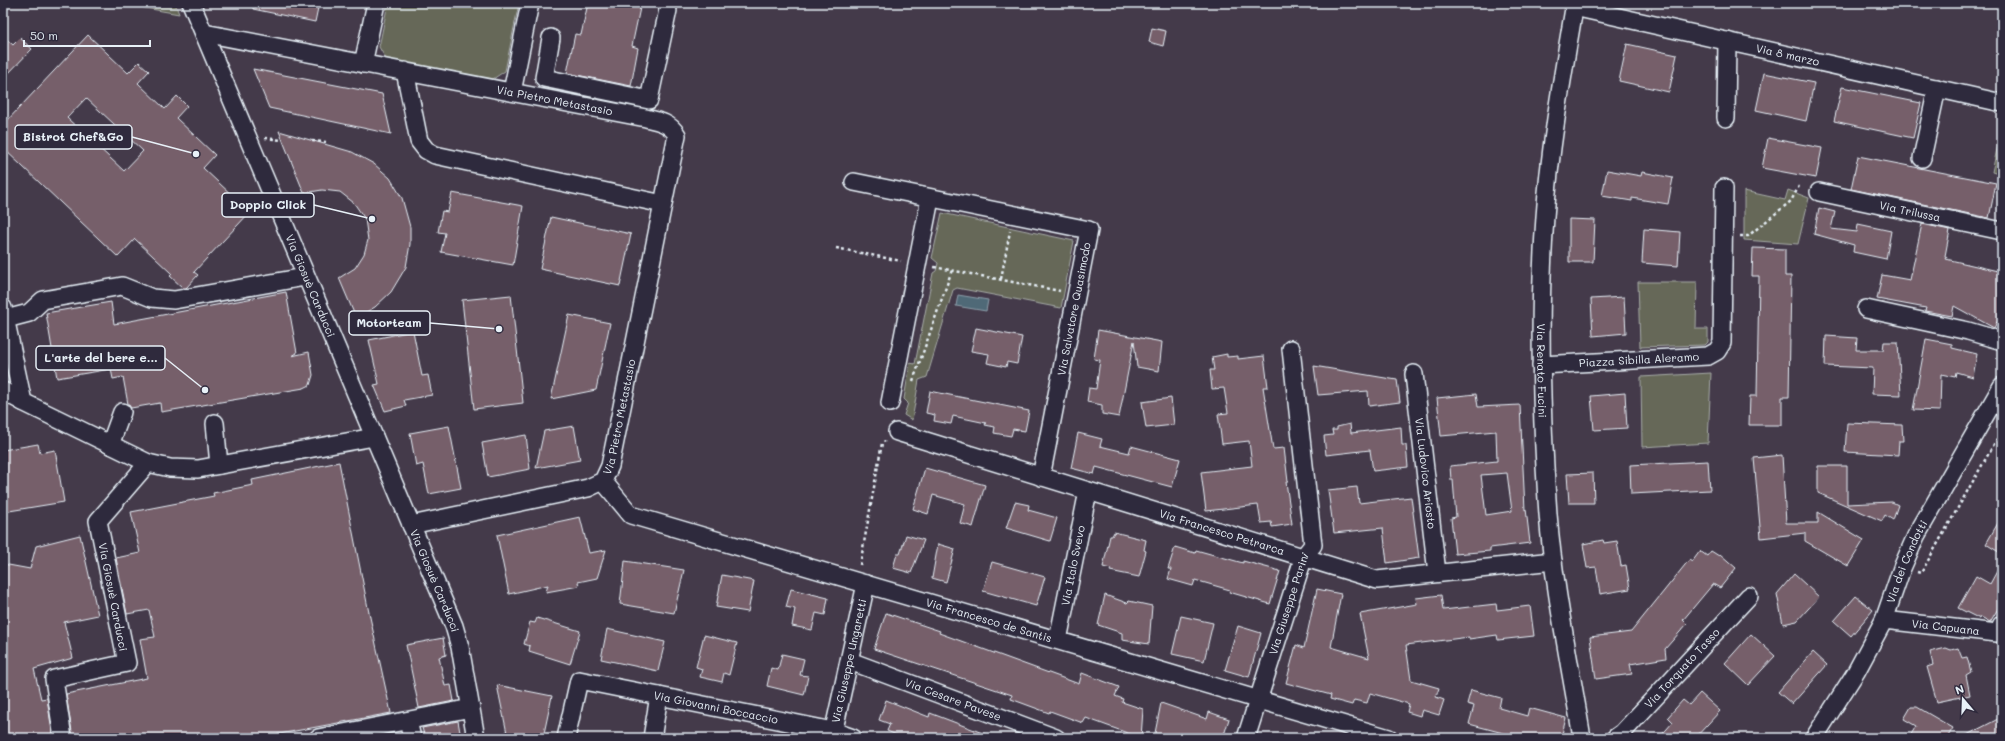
<svg xmlns="http://www.w3.org/2000/svg" width="2005" height="741" font-family="Mali,sans-serif">
<style>
.green{fill:#666859;stroke:#a7aca8}
.water{fill:#506977;stroke:#8d9fab}
.building{fill:#765e6a;stroke:#e8f1f8;fill-rule:evenodd}
.lines{fill:none;stroke-linecap:round;stroke-linejoin:round}
.minor-casing{stroke:#e8f1f8;stroke-width:20}
.path{stroke:#e8f1f8;stroke-width:2.5;stroke-dasharray:3 3;stroke-linecap:butt}
.minor{stroke:#2f2a3d;stroke-width:17}
.labels{text-anchor:middle;stroke-width:4;stroke-linejoin:round;paint-order:stroke}
.street-label{font-size:11px;fill:#e8f1f8;stroke:#2f2a3d}
.leader{fill:none;stroke:#e8f1f8;stroke-width:1.5}
.callout-dot{fill:#e8f1f8;stroke:#2f2a3d;stroke-width:1.5}
.callout{fill:#2f2a3d;stroke:#e8f1f8;stroke-width:1.5}
.callout-label{font-size:12px;text-anchor:middle;font-weight:bold;fill:#e8f1f8}
</style>
<rect width="100%" height="100%" fill="#443a4a"/>
<filter id="ink" filterUnits="userSpaceOnUse"><feTurbulence type="fractalNoise" baseFrequency=".025" numOctaves="2"/><feDisplacementMap in="SourceGraphic" scale="8" xChannelSelector="R" yChannelSelector="G"/><feConvolveMatrix kernelMatrix="1 2 1 2 8 2 1 2 1" color-interpolation-filters="sRGB"/></filter>
<g filter="url(#ink)">
<!-- green -->
<path class="green" d="M117 3H175L179 14Z
M388 3H519L505 71 490 81 386 59 379 47Z
M2002 126V175L1992 172Z
M1788 190 1809 198 1798 244 1744 240V191L1785 200Z
M942 213 1074 241 1061 308 957 288 953 290 927 377 919 380 912 420 904 415 908 403 904 399 910 363 915 364 933 273 936 271 938 263 932 258Z
M1638 282H1697L1696 329H1708V342L1705 345 1640 347Z
M1711 373 1708 443 1642 447 1641 377Z"/>
<!-- water -->
<path class="water" d="M958 295 988 300 986 311 956 306Z"/>
<!-- building -->
<path class="building" d="M253 3H319L315 22 253 9Z
M588 3H641L632 46 638 48 631 86 567 73 575 34 581 35Z
M1152 28 1166 31 1163 46 1149 42Z
M88 35 128 73 139 62 149 71 138 83 165 109 177 96 187 106 176 118 215 155 203 168 250 212 194 272 198 275 186 288H183L170 276 172 274 135 239 118 257 3 148V125ZM86 98 143 151 124 171 67 118Z
M3 36 13 45 20 38 32 49 3 79Z
M1627 44 1677 55 1669 92 1619 81Z
M253 69 382 94 391 134 269 108Z
M1764 73 1814 83 1806 121 1756 110Z
M1842 87 1921 103 1913 138 1834 121Z
M279 131 352 152 374 164 390 178 402 198 410 227V244L406 267 391 292 375 307 356 318 339 278 355 268 364 254 368 240 365 219 354 203 340 192 322 190 304 193Z
M1768 138 1822 148 1816 178 1762 168Z
M1858 156 1996 183 1989 218 1851 189Z
M1607 170 1641 176 1642 172 1673 178 1668 204 1632 198V201L1602 196Z
M452 193 523 206 513 265 441 252 445 233 438 232 442 211 448 212Z
M1819 208 1835 212 1831 229 1857 232 1858 224 1891 231 1886 259 1853 252 1854 245 1814 234Z
M551 217 631 234 620 286 540 269Z
M1569 219 1595 220 1593 262H1569Z
M1922 224 1950 230 1945 256 1947 257 1946 259 2002 272V325L1997 322 1994 328 1954 306 1952 316 1925 311 1926 308 1877 299 1882 275 1910 280Z
M1644 229 1680 232 1678 266 1642 263Z
M1753 248 1785 249V276H1791L1789 397H1782V425H1749L1750 396H1757L1759 276H1752Z
M286 292 297 353 292 356 309 352 313 375 310 385 304 388 161 412 160 403 131 408 128 404 123 377 113 379 111 369 57 378 46 313 111 302 114 324Z
M511 295 523 403 474 409 462 300Z
M1624 297 1626 333 1593 336 1591 299Z
M569 315 610 323 596 390 551 399Z
M976 328 1022 337 1017 364 1007 362 1006 367 987 363 989 354 971 351Z
M1098 330 1162 342 1159 371 1137 367 1134 341 1119 417 1102 414V405L1087 402 1089 388 1096 389 1100 360 1094 359Z
M413 331 422 376 428 375 432 395 404 400 406 406 385 411 374 385 379 384 369 340Z
M1826 336 1857 338 1856 350H1883L1884 342H1898L1901 395 1872 394 1873 368 1825 366Z
M1926 339 1952 344V348L1977 354 1973 377 1956 372 1955 377 1941 374 1940 411 1913 410Z
M1227 354V357L1238 356V359L1264 356 1268 387H1263L1273 449 1284 448 1288 482H1286L1292 524 1272 527 1271 522 1261 523 1258 505 1206 511 1201 472 1252 466 1249 441 1222 444 1218 414 1228 413 1224 388 1212 389 1210 370H1214L1212 357Z
M1314 366 1397 380 1400 402 1369 406 1368 391 1318 395Z
M930 391 1029 411 1025 431 1013 429 1011 436 994 433 995 427 985 425 986 423 953 416 951 424 934 421 935 415 926 413Z
M1625 393 1627 428 1594 430 1591 396Z
M1476 394 1478 407 1520 405 1525 510 1526 509 1530 543 1490 548V551L1455 554 1451 518 1456 517 1453 480H1451L1450 466 1497 461 1496 431 1441 436 1437 398ZM1507 473 1512 511 1486 515 1481 475Z
M1171 398 1174 425 1146 428 1142 402Z
M1847 423 1902 425 1903 441H1899L1898 455 1845 452Z
M1350 424 1351 433 1401 427 1402 445H1406L1408 467 1373 471 1370 450 1326 455 1324 436 1333 435 1332 430H1337V427Z
M449 426 461 488 429 494 423 464 416 466 410 433Z
M574 426 580 460 536 468 544 431Z
M1078 433 1102 439 1100 446 1129 453 1131 446 1180 459 1172 487 1096 467 1094 474 1071 468Z
M526 435 530 469 488 477 482 443Z
M38 444 40 453 55 450 64 502 3 512V450Z
M1782 455 1786 523H1818V512L1864 540 1848 566 1805 541V533L1761 538 1754 458Z
M1708 461 1710 490 1631 494 1630 465Z
M339 462 368 608 391 713 258 738H73L66 694 147 678 140 639 155 637 149 610 127 614 116 558 140 553 131 512 214 496 213 493 253 485 252 480Z
M1818 466H1847V504L1892 502 1898 505 1893 520 1885 515 1882 521 1818 493Z
M925 468 985 485 973 527 960 523 965 504 933 495 928 514 913 509Z
M1593 473 1594 503H1569L1567 474Z
M1357 487 1359 503 1411 497 1419 558 1387 563 1383 528 1334 533 1328 490Z
M1015 502 1029 505 1028 510 1057 518 1050 541 1006 528Z
M2002 516V554L1986 544Z
M580 517 589 553 606 550 597 578 578 582 579 586 546 592 548 585 509 594 497 535Z
M1114 532 1146 540 1144 550 1146 551 1139 577 1110 571 1111 569 1103 567 1110 536H1112Z
M80 535 98 615 64 622 73 658 34 669 41 699 47 698 53 738H3V564L30 569 36 546Z
M906 535 924 540 911 573 893 568 897 554H900Z
M1603 540 1604 543 1617 541 1621 566 1626 565 1630 589 1600 594 1596 567 1587 568 1583 544Z
M938 544 955 549 946 582 932 578Z
M1175 547 1195 553 1196 550 1243 563V561L1280 571 1270 604 1229 592 1230 590 1195 580 1193 586 1168 579 1171 569H1168Z
M1700 551 1707 556 1711 551 1719 556 1720 554 1736 568 1720 588 1713 584 1683 620 1687 624 1665 649 1666 658 1630 664 1632 674 1596 679 1590 637 1631 632 1689 560 1692 562Z
M625 561 684 570 674 613 620 604Z
M992 562 1045 577 1036 606 983 591Z
M2002 562V602L1990 622 1981 617 1980 619 1958 608 1976 576 1990 584Z
M1794 574 1819 597 1797 621 1783 624 1777 594Z
M722 575 754 581 748 612 716 607Z
M791 589 828 598 825 615 816 613 812 630 792 626 795 609 786 607Z
M1317 589 1341 594 1331 647 1369 658 1360 614 1417 604 1416 598 1441 595 1443 610 1496 604 1497 610 1530 606 1534 636 1498 640 1497 635 1469 639V637L1406 645 1411 680 1439 688 1436 697 1444 700 1439 715 1422 710 1420 716 1407 712 1409 704 1370 693 1367 703 1354 700 1352 705 1330 699 1331 695 1286 683 1296 645 1304 648Z
M1105 595 1127 603 1129 601 1152 606 1149 644 1122 640V633L1098 625Z
M1856 596 1873 610 1851 636 1834 621Z
M886 613 940 631 939 633 1079 684 1082 673 1119 687 1115 696 1123 699 1122 702 1143 709 1141 738 1086 718 1083 723 1050 711 1049 713 1011 699 1012 695 874 649Z
M1181 616 1213 623 1204 661 1172 654Z
M537 618 580 631 570 664 529 651 530 646 524 644 530 622 535 623Z
M1238 626 1261 633 1249 677 1225 670Z
M607 629 665 642 658 671 601 659Z
M1751 634 1775 656 1748 685 1725 663Z
M704 635 737 643 729 675 724 673 722 682 700 677 702 669 696 667Z
M443 638 446 655 439 657 445 686 451 685 454 701 419 708 406 645Z
M1946 648 1951 650 1958 648 1962 658 1967 657 1971 672 1966 675 1970 695 1937 702 1927 667 1933 665 1930 652Z
M1813 652 1827 665 1792 704 1778 692Z
M782 654 804 659 800 675 808 676 804 695 767 686 771 668 778 670Z
M497 685 552 696 543 738H508Z
M1471 690 1501 698 1499 708 1527 716 1529 708 1566 718 1561 738H1522L1469 724 1474 706 1467 704Z
M1700 693 1720 711 1695 738H1659L1673 722 1668 717 1683 700 1689 705Z
M886 700 929 717 930 713 993 737V738H904L887 731 890 724 879 720Z
M1161 703 1207 719 1209 712 1229 719 1223 738H1154Z
M1911 707H1917L1953 728 1947 738H1909L1916 726 1904 719Z
M1998 719 2002 727V738H1961Z
M458 721 461 738H425L422 728Z"/>
<g class="lines">
<defs>
<g id="minor">
<path id="s1" d="M191 3 454 626 460 647 476 738"/>
<path id="s2" d="M1575 3C1563 74 1550 145 1545 217 1538 315 1541 415 1548 514 1554 589 1570 664 1582 738"/>
<path id="s3" d="M1574 7 2002 103"/>
<path id="s4" d="M204 33 646 118C659 121 670 123 677 135L663 204 435 155 426 150 419 141 405 71"/>
<path d="M551 38 544 78 649 100 668 10"/>
<path d="M363 64 376 3"/>
<path d="M512 92 530 3"/>
<path d="M1726 118 1727 41"/>
<path d="M1922 158 1937 88"/>
<path d="M854 182 1089 230 1041 477"/>
<path id="s5" d="M1819 192 2002 231"/>
<path d="M3 308 23 402 148 463 170 468 198 469 374 437"/>
<path d="M1866 309 1968 331 2002 341"/>
<path d="M6 319 29 313 43 300 122 286 152 298 174 300 305 277"/>
<path id="s6" d="M1541 365 1708 356 1717 351 1722 343 1724 188"/>
<path id="s7" d="M1414 374 1437 573"/>
<path d="M3 391 23 402"/>
<path d="M890 403 930 199"/>
<path d="M215 423 219 465"/>
<path id="s8" d="M897 432 1377 580 1553 561"/>
<path d="M110 445 122 412"/>
<path id="s9" d="M603 481 631 515 1389 738"/>
<path id="s10" d="M411 525 588 488 603 481 610 466 663 204"/>
<path id="s11" d="M1884 620 1997 633 2002 624"/>
<path id="s12" d="M1058 640 1088 491"/>
<path id="s13" d="M850 661 1056 738"/>
<path d="M408 721 412 738"/>
<path d="M63 738 54 679 127 663 98 521 148 463"/>
<path d="M318 738 471 708"/>
<path id="s14" d="M566 738 579 680 833 731 853 738"/>
<path d="M652 738 659 696"/>
<path id="s15" d="M832 738 866 584"/>
<path id="s16" d="M1246 738 1304 556 1313 545 1291 349"/>
<path id="s17" d="M1615 738 1622 733 1749 596"/>
<path id="s18" d="M1814 738 1856 672 1884 620 1902 568 1916 536 2002 386"/>
</g>
</defs>
<!-- minor casing -->
<use href="#minor" class="minor-casing"/>
<!-- path -->
<path class="path" d="M265 138 282 140
M312 141 326 142
M1740 236H1748L1791 201 1799 186
M836 248 901 261
M934 267 1060 291
M1001 279 1010 231
M913 381 952 270
M860 565 882 443 885 441
M1917 572 1921 573 2002 430"/>
<!-- minor -->
<use href="#minor" class="minor"/>
</g>
</g>
<g class="labels">
<!-- street labels -->
<g class="street-label">
<text dy="4" stroke="none"><textPath href="#s3" startOffset="219">Via 8 marzo</textPath></text>
<text dy="4" stroke="none"><textPath href="#s4" startOffset="357">Via Pietro Metastasio</textPath></text>
<text dy="4" stroke="none"><textPath href="#s5" startOffset="93">Via Trilussa</textPath></text>
<text dy="4" stroke="none"><textPath href="#s1" startOffset="307">Via Giosuè Carducci</textPath></text>
<text transform="translate(1074 309) rotate(-79)" y="4">Via Salvatore Quasimodo</text>
<text dy="4" stroke="none"><textPath href="#s6" startOffset="98">Piazza Sibilla Aleramo</textPath></text>
<text dy="4" stroke="none"><textPath href="#s2" startOffset="370">Via Renato Fucini</textPath></text>
<text dy="4" stroke="none"><textPath href="#s10" startOffset="264">Via Pietro Metastasio</textPath></text>
<text dy="4" stroke="none"><textPath href="#s7" startOffset="100">Via Ludovico Ariosto</textPath></text>
<text dy="4" stroke="none"><textPath href="#s8" startOffset="340">Via Francesco Petrarca</textPath></text>
<text dy="4" stroke="none"><textPath href="#s18" startOffset="200">Via dei Condotti</textPath></text>
<text dy="4" stroke="none"><textPath href="#s12" startOffset="76">Via Italo Svevo</textPath></text>
<text dy="4" stroke="none"><textPath href="#s1" startOffset="627">Via Giosuè Carducci</textPath></text>
<text transform="translate(113 597) rotate(79)" y="4">Via Giosuè Carducci</text>
<text dy="4" stroke="none"><textPath href="#s16" startOffset="141">Via Giuseppe Parini</textPath></text>
<text dy="4" stroke="none"><textPath href="#s9" startOffset="417">Via Francesco de Santis</textPath></text>
<text dy="4" stroke="none"><textPath href="#s11" startOffset="62">Via Capuana</textPath></text>
<text dy="4" stroke="none"><textPath href="#s15" startOffset="79">Via Giuseppe Ungaretti</textPath></text>
<text dy="4" stroke="none"><textPath href="#s17" startOffset="97">Via Torquato Tasso</textPath></text>
<text dy="4" stroke="none"><textPath href="#s13" startOffset="110">Via Cesare Pavese</textPath></text>
<text dy="4" stroke="none"><textPath href="#s14" startOffset="199">Via Giovanni Boccaccio</textPath></text>
</g>
</g>
<!-- callouts -->
<path class="leader" d="M196 154L132 137M372 219L314 205M499 329L430 323M205 390L165 358"/>
<g class="callout-dot">
<circle cx="196" cy="154" r="4"/>
<circle cx="372" cy="219" r="4"/>
<circle cx="499" cy="329" r="4"/>
<circle cx="205" cy="390" r="4"/>
</g>
<g class="callout">
<rect x="15" y="125" width="117" height="24" rx="4"/>
<rect x="222" y="193" width="92" height="24" rx="4"/>
<rect x="349" y="311" width="81" height="24" rx="4"/>
<rect x="36" y="346" width="129" height="24" rx="4"/>
</g>
<g class="callout-label">
<text x="73" y="141">Bistrot Chef&amp;Go</text>
<text x="268" y="209">Doppio Click</text>
<text x="389" y="327">Motorteam</text>
<text x="101" y="362">L'arte del bere e...</text>
</g>
<!-- margin -->
<rect width="2005" height="741" fill="none" stroke="#2f2a3d" stroke-width="16"/>
<rect x="8" y="8" width="1989" height="725" fill="none" stroke="#e8f1f8" stroke-width="1.5" filter="url(#ink)"/>
<!-- north arrow -->
<g transform="translate(1963 699) rotate(341)" stroke="#2f2a3d" stroke-width="3" paint-order="stroke">
<path d="M0-3L7 15L0 10L-7 15Z" fill="#e8f1f8"/>
<text y="-6" font-size="11" font-weight="bold" text-anchor="middle" fill="#e8f1f8">N</text>
</g>
<!-- scale -->
<path d="M24 40v6h126v-6" fill="none" stroke="#e8f1f8" stroke-width="2"/>
<text x="30" y="40" font-size="12" fill="#e8f1f8" stroke="#2f2a3d" stroke-width="3" paint-order="stroke">50 m</text>
</svg>
